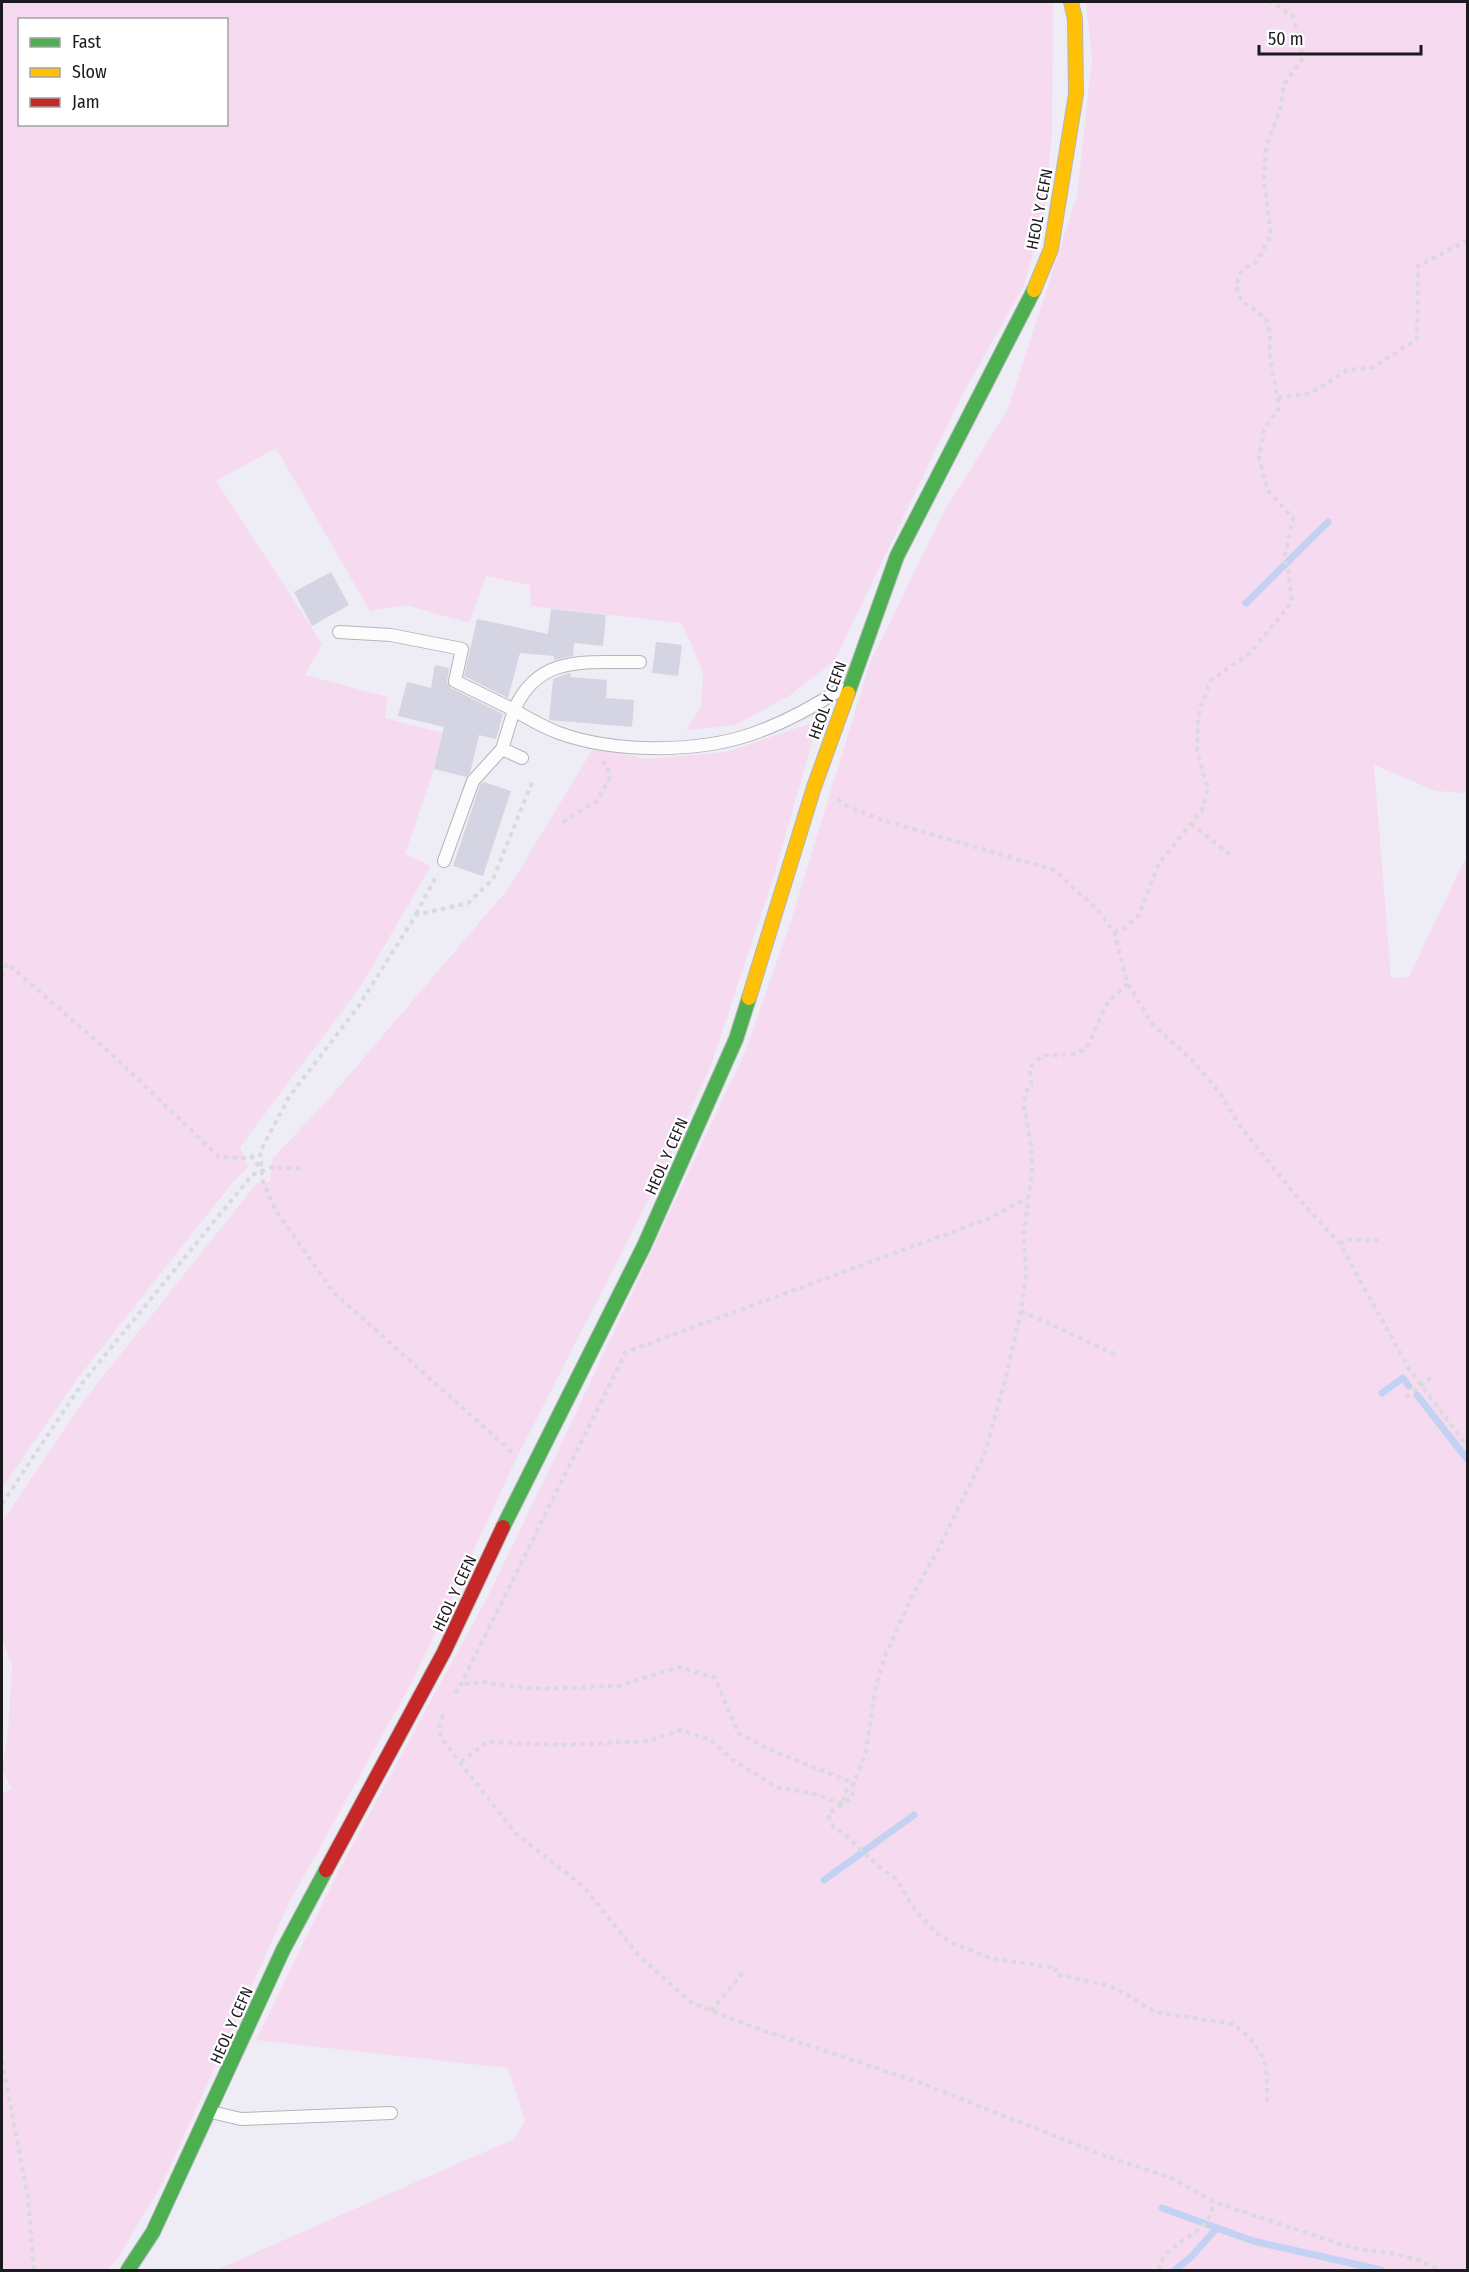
<svg xmlns="http://www.w3.org/2000/svg" width="1469" height="2272" font-family="'Fira Sans Condensed',sans-serif">
<style>
.green{fill:#f6daf0;fill-rule:evenodd}
.lines{fill:none;stroke-linecap:round;stroke-linejoin:round}
.stream{stroke:#c3d2f3;stroke-width:7}
.building{fill:#d4d4e3}
.lane-casing{stroke:#b5b4ba;stroke-width:14}
.fast-casing{stroke:#b5b4ba;stroke-width:16}
.slow-casing{stroke:#b5b4ba;stroke-width:16}
.jam-casing{stroke:#b5b4ba;stroke-width:16}
.path{stroke:#dad9dc;stroke-width:4;stroke-dasharray:4.5 4.5;stroke-linecap:butt}
.lane{stroke:#fcfcfd;stroke-width:12}
.fast{stroke:#4caf50;stroke-width:14}
.slow{stroke:#ffc107;stroke-width:14}
.jam{stroke:#c62828;stroke-width:14}
.labels{text-anchor:middle;stroke-width:4.5;stroke-linejoin:round;paint-order:stroke}
.street-label{font-size:16px;fill:#1b1a1e;stroke:#fff}
</style>
<rect width="100%" height="100%" fill="#eeecf4"/>
<!-- green -->
<path class="green" d="M2 2H1053L1052 134 1044 214 1024 285 960 399 835 660 789 696 735 725 686 730 701 707 703 672 682 623 531 606 530 585 486 576 469 623 406 605 370 611 276 448 216 481 322 644 305 675 387 697 385 718 443 733 434 769 405 854 431 866 360 987 240 1147 248 1167 233 1182 77 1379 2 1488ZM20 20H226V124H20Z
M1086 2H1467V793L1436 791 1374 765 1391 978 1409 977 1467 855V2270H216L514 2139 525 2121 508 2068 256 2040 339 1870 490 1592 551 1466 746 1050 791 921 870 663 944 512 1008 409 1077 196 1092 58Z
M818 721 774 875 712 1062 663 1172 517 1457 414 1678 289 1903 163 2182 118 2258 108 2270H2V1793L12 1789 2 1769 8 1731 12 1666 2 1637V1522L82 1403 256 1184 270 1181 273 1158 327 1101 509 888 594 747 645 759 726 752Z"/>
<g class="lines">
<!-- stream -->
<path class="stream" d="M1246 603 1328 522
M1382 1393 1403 1378 1409 1386
M1417 1395 1468 1460
M824 1880 914 1815
M1162 2208 1253 2241 1381 2270
M1175 2270 1191 2257 1217 2228"/>
</g>
<!-- building -->
<path class="building" d="M331 572 349 605 312 626 294 592Z
M551 609 606 615 603 646 574 643 573 656 554 660V656L520 653 508 698 464 676 477 619 548 634Z
M656 642 682 645 678 676 652 673Z
M435 665 449 668 447 682 451 688 503 714 496 739 479 735 470 773 466 777 434 769 444 727 398 716 407 682 431 688Z
M569 673H571L570 677 607 680 606 698 634 700 632 727 549 720 553 679Z
M484 782 511 791 483 876 453 866 480 785Z"/>
<g class="lines">
<defs>
<path id="lane" d="M339 632 391 635 462 649 455 681 514 710C539 653 588 663 640 662
M502 749 522 758
M444 861 473 781 502 749 514 710C529 719 543 727 559 733 614 753 697 753 752 734 784 723 813 707 841 689
M211 2112 241 2119 391 2113"/>
<path id="fast" d="M848 693 897 556 1034 290
M503 1527 644 1246 736 1039 749 998
M128 2270 153 2232 283 1950 326 1870"/>
<path id="slow" d="M1034 290 1051 249 1076 94 1075 19 1071 2
M749 998 814 787 848 693"/>
<path id="jam" d="M326 1870 444 1652 503 1527"/>
</defs>
<!-- lane casing -->
<use href="#lane" class="lane-casing"/>
<!-- fast casing -->
<use href="#fast" class="fast-casing"/>
<!-- slow casing -->
<use href="#slow" class="slow-casing"/>
<!-- jam casing -->
<use href="#jam" class="jam-casing"/>
<!-- path -->
<path class="path" d="M1278 398 1311 393 1347 370 1374 367 1417 339 1418 266 1468 240
M838 799 844 805 882 820 1054 870 1096 908 1114 932 1128 984 1152 1024 1193 1061 1220 1093 1240 1126 1292 1191 1340 1244 1409 1369 1468 1447
M563 822 597 801 610 777 606 764 601 761
M1191 824 1232 856
M416 914 437 875
M1114 932 1124 929 1139 915 1159 863 1202 810 1208 789 1197 752 1198 716 1210 681 1250 653 1292 602 1288 569 1284 559 1293 518 1268 491 1259 458 1264 429 1279 408 1269 351 1270 336 1268 322 1257 311 1241 301 1236 285 1242 270 1257 261 1271 235 1264 179 1266 146 1280 110 1284 84 1303 58 1293 16 1271 2
M2 976 7 963 119 1061 219 1157 244 1158 251 1156 261 1169
M1128 984C1120 991 1109 999 1105 1008 1083 1050 1097 1056 1043 1055L1030 1067 1031 1084 1025 1094 1024 1106 1031 1145 1032 1172 1024 1233 1026 1275 1021 1311 1007 1373 985 1453 937 1552 914 1592 884 1658 876 1686 866 1751 854 1783 844 1793 843 1804 828 1814 834 1827 850 1839 877 1865 896 1879 915 1910 936 1933 955 1944 990 1958 1056 1968 1055 1974 1107 1985 1124 1993 1155 2012 1233 2024 1249 2037 1264 2058 1267 2077V2103
M1340 1244 1347 1239 1380 1241
M1021 1311 1115 1354
M1406 1397 1433 1376
M512 1452 334 1293 276 1211 263 1182 260 1152 289 1097 358 1007 416 915 468 903 493 879 533 780
M2 1504 83 1382 252 1175 272 1167 300 1169
M455 1693 461 1684 626 1352 990 1218 1027 1198
M443 1715 439 1727 441 1738 515 1833 584 1887 640 1957 692 2003 756 2028 921 2083 1100 2154 1171 2178 1214 2202 1352 2248 1395 2254 1419 2260 1440 2270
M461 1762 487 1742 565 1745 650 1741 680 1730 711 1740 732 1759 776 1787 811 1793 843 1804 852 1797 854 1783 768 1749 738 1733 715 1678 679 1667 618 1686 534 1689 482 1682 462 1684
M711 2011 745 1970
M2 2061 28 2198 34 2270
M1159 2270C1163 2246 1190 2240 1205 2224 1210 2218 1212 2209 1214 2202"/>
<!-- lane -->
<use href="#lane" class="lane"/>
<!-- fast -->
<use href="#fast" class="fast"/>
<!-- slow -->
<use href="#slow" class="slow"/>
<!-- jam -->
<use href="#jam" class="jam"/>
</g>
<g class="labels">
<!-- street labels -->
<g class="street-label">
<text transform="translate(1039 209) rotate(-79)" y="6">HEOL Y CEFN</text>
<text transform="translate(827 700) rotate(-70)" y="6">HEOL Y CEFN</text>
<text transform="translate(666 1156) rotate(-66)" y="6">HEOL Y CEFN</text>
<text transform="translate(454 1593) rotate(-65)" y="6">HEOL Y CEFN</text>
<text transform="translate(231 2025) rotate(-66)" y="6">HEOL Y CEFN</text>
</g>
</g>
<!-- border -->
<rect width="1469" height="2272" fill="none" stroke="#1b1a1e" stroke-width="6"/>
<!-- legend -->
<rect x="18" y="18" width="210" height="108" fill="#ffffff" stroke="#a4a3a5" stroke-width="1.5"/>
<rect x="30" y="38" width="30" height="9" fill="#4caf50" stroke="#a4a3a5" stroke-width="1.5"/>
<text x="72" y="48" font-size="18" fill="#1b1a1e">Fast</text>
<rect x="30" y="68" width="30" height="9" fill="#ffc107" stroke="#a4a3a5" stroke-width="1.5"/>
<text x="72" y="78" font-size="18" fill="#1b1a1e">Slow</text>
<rect x="30" y="98" width="30" height="9" fill="#c62828" stroke="#a4a3a5" stroke-width="1.5"/>
<text x="72" y="108" font-size="18" fill="#1b1a1e">Jam</text>
<!-- scale -->
<path d="M1259 45v9h162v-9" fill="none" stroke="#1b1a1e" stroke-width="3"/>
<text x="1268" y="45" font-size="18" fill="#1b1a1e" stroke="#ffffff" stroke-width="4.5" paint-order="stroke">50 m</text>
</svg>
